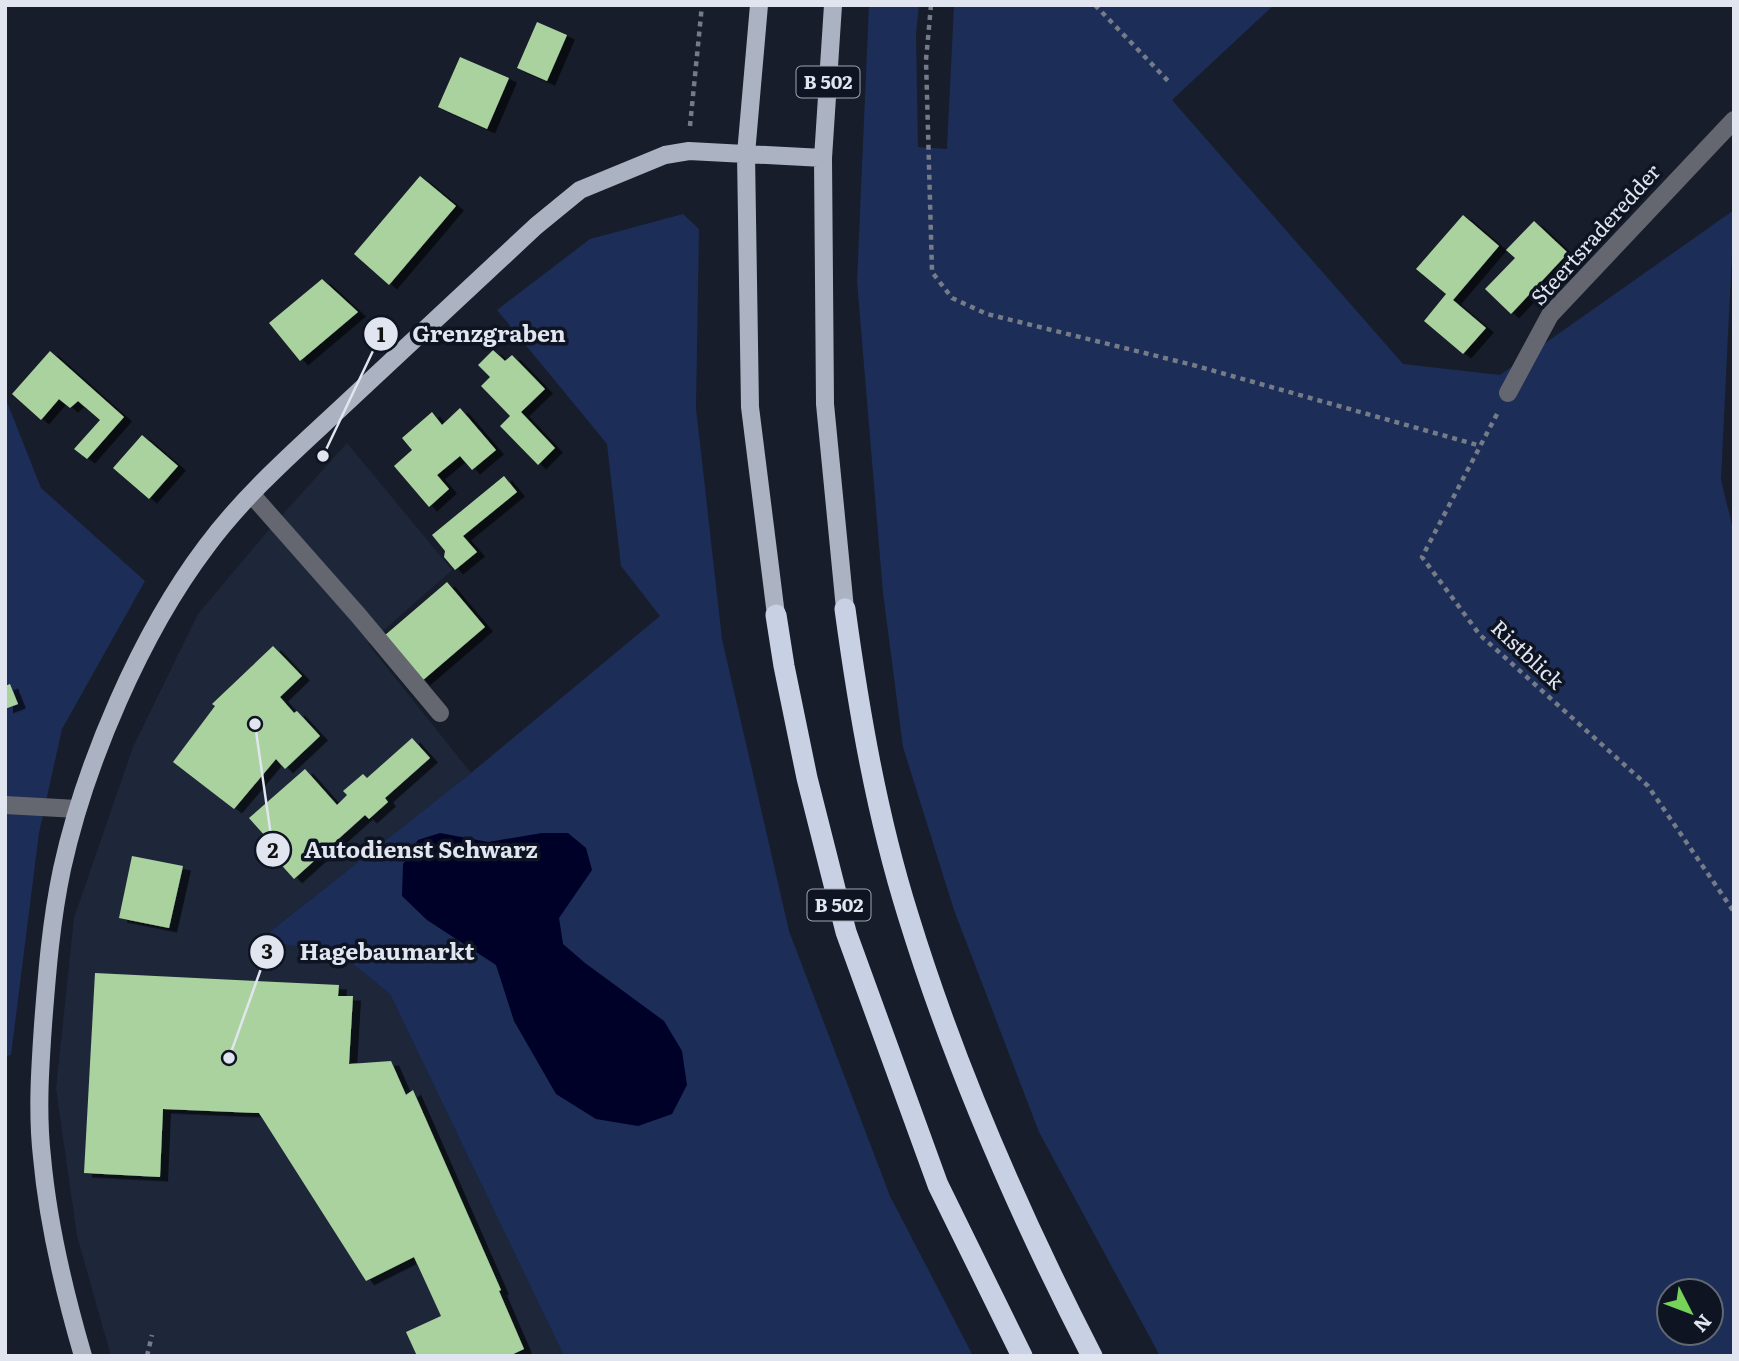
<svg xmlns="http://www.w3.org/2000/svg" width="1739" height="1361" font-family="Literata,serif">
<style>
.built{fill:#1e273a}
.green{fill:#1c2d57;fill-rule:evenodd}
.water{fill:#000128}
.building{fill:#aad29f;filter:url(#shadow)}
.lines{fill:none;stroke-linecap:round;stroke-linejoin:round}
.path{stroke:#757b87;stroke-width:4.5;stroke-dasharray:5 5;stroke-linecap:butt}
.minor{stroke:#64676f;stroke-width:18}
.major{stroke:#abb3c2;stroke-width:18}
.highway{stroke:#c8d1e4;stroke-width:21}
.labels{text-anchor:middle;stroke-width:7;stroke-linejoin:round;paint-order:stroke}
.shield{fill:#0e1421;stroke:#a1a6b1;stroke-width:2}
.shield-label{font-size:19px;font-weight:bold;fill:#e0e5ef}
.street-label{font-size:21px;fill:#e0e5ef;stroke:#0e1421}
.leader{fill:none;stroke:#e0e5ef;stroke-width:2.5}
.callout-dot{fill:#e0e5ef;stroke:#0e1421;stroke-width:2.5}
.mark-label{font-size:21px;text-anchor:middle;font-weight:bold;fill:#111}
.callout-label{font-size:23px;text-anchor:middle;font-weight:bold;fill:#e0e5ef;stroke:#0e1421;stroke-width:7;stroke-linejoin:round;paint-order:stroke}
</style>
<defs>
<filter id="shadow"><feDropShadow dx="8" dy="4.5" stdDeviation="0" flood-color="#0009"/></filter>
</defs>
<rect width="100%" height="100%" fill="#171d2b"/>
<!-- built -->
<path class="built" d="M347 443 452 570 368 644 471 773 259 940 337 951 390 994 564 1356H111L77 1236 56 1089 74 918 133 747 198 614 267 532Z"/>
<!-- green -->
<path class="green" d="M869 5H919L916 34 918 147 947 149 954 5H1274L1172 100 1403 364 1500 375 1734 210 1721 480 1734 533V1356H1160L1039 1132 954 910 903 747 883 593 857 281ZM1669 1291H1711V1333H1669Z
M683 214 699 229 696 408 722 639 789 931 890 1196 973 1356H564L390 994 337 951 258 941 471 773 660 616 621 566 607 444 497 310 590 239Z
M5 397 41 488 145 581 62 729 39 833 11 1055 5 1056Z"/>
<!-- water -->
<path class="water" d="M440 833 488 842 542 833H568L586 848 592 870 559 918 563 944 585 963 664 1021 682 1051 687 1085 672 1114 638 1126 596 1119 556 1094 514 1021 496 965 427 920 402 896 403 864 418 840Z"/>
<!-- building -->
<path class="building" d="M537 22 567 35 547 81 517 68Z
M460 57 509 78 487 129 438 107Z
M420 176 456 206 389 285 354 254Z
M1463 215 1499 246 1453 300 1486 328 1463 354 1424 321 1446 294 1416 269Z
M1534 221 1568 253 1511 314 1485 289 1515 258 1506 250Z
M322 279 358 312 300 361 269 323Z
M493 350 505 361 512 355 545 389 521 412 555 448 538 465 500 426 510 416 481 386 490 377 478 365Z
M50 351 124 417 87 459 74 449 100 420 78 401 70 408 59 399 41 420 12 394Z
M460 408 496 450 472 470 460 456 437 475 449 489 429 507 394 466 412 450 402 438 432 412 442 425Z
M142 435 178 466 149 499 113 468Z
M504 476 517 492 463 536 477 552 455 570 444 557 445 551 432 535Z
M447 582 485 627 422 681 384 636Z
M273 646 302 676 280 697 294 713 297 711 320 736 285 769 276 759 234 809 173 762 215 706 212 704Z
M10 684 18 704 5 709V686Z
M412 738 430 758 385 798 388 802 369 819 365 815 294 879 276 859 281 854 249 818 305 769 337 805 347 795 343 791 363 774 367 778Z
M132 856 183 866 169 928 119 918Z
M95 973 339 985 338 996H353L349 1064 391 1061 406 1095 413 1090 501 1290 499 1291 524 1349 509 1356H417L406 1332 441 1316 414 1257 366 1281 259 1113 163 1109 160 1177 84 1173Z"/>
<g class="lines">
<!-- path -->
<path class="path" d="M931 5 926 60 932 272 952 298 987 314 1193 365 1481 446
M1095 5 1171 84
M690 126 702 5
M1497 414 1422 557 1480 635 1648 786 1734 912
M147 1356 152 1335"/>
<!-- minor -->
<path class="minor" d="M1508 393 1550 315 1734 120
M252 495 358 615 440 713
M5 805 77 809"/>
<!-- major -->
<path class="major" d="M759 5 746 154 750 407 776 615
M833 5 823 158 825 404 845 609
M83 1356C64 1291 48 1224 42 1157 37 1113 40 1069 43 1025 47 973 51 921 62 869 85 764 141 633 206 547 245 494 296 450 343 406 407 346 471 286 536 226L580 190 665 155 689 151 823 158"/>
<!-- highway -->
<path class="highway" d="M845 609C859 712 877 816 908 915 955 1068 1019 1214 1092 1356
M776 615 784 666 807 778 846 932 938 1185 1022 1356"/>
</g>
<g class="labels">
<!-- shield labels -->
<g class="shield">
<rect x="796.5" y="66.5" width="63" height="31" rx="5"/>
<rect x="807.5" y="889.5" width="63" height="31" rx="5"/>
</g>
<g class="shield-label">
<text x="828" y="89">B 502</text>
<text x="839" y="912">B 502</text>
</g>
<!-- street labels -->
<g class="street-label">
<text transform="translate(1596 235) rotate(-48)" y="7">Steertsraderedder</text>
<text transform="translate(1527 655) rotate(43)" y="7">Ristblick</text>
</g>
</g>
<!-- callouts -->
<path class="leader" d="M323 456L381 334M255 724L273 850M229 1058L267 952"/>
<g class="callout-dot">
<circle cx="323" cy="456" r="7"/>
<circle cx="255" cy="724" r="7"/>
<circle cx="229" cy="1058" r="7"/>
<circle cx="381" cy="334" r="18"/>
<circle cx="273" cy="850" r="18"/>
<circle cx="267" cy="952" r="18"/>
</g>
<g class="mark-label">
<text x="381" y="342">1</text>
<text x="273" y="858">2</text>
<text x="267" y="959">3</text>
</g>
<g class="callout-label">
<text x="489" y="342">Grenzgraben</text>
<text x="421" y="858">Autodienst Schwarz</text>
<text x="387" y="960">Hagebaumarkt</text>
</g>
<!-- border -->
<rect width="1739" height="1361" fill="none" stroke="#e0e5ef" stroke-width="14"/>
<!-- north arrow -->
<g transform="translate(1690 1312) rotate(132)"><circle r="33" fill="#0e1421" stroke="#626873" stroke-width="2"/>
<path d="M0-5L12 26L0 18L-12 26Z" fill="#77d259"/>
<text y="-10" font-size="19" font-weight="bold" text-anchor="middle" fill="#e0e5ef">N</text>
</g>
</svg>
